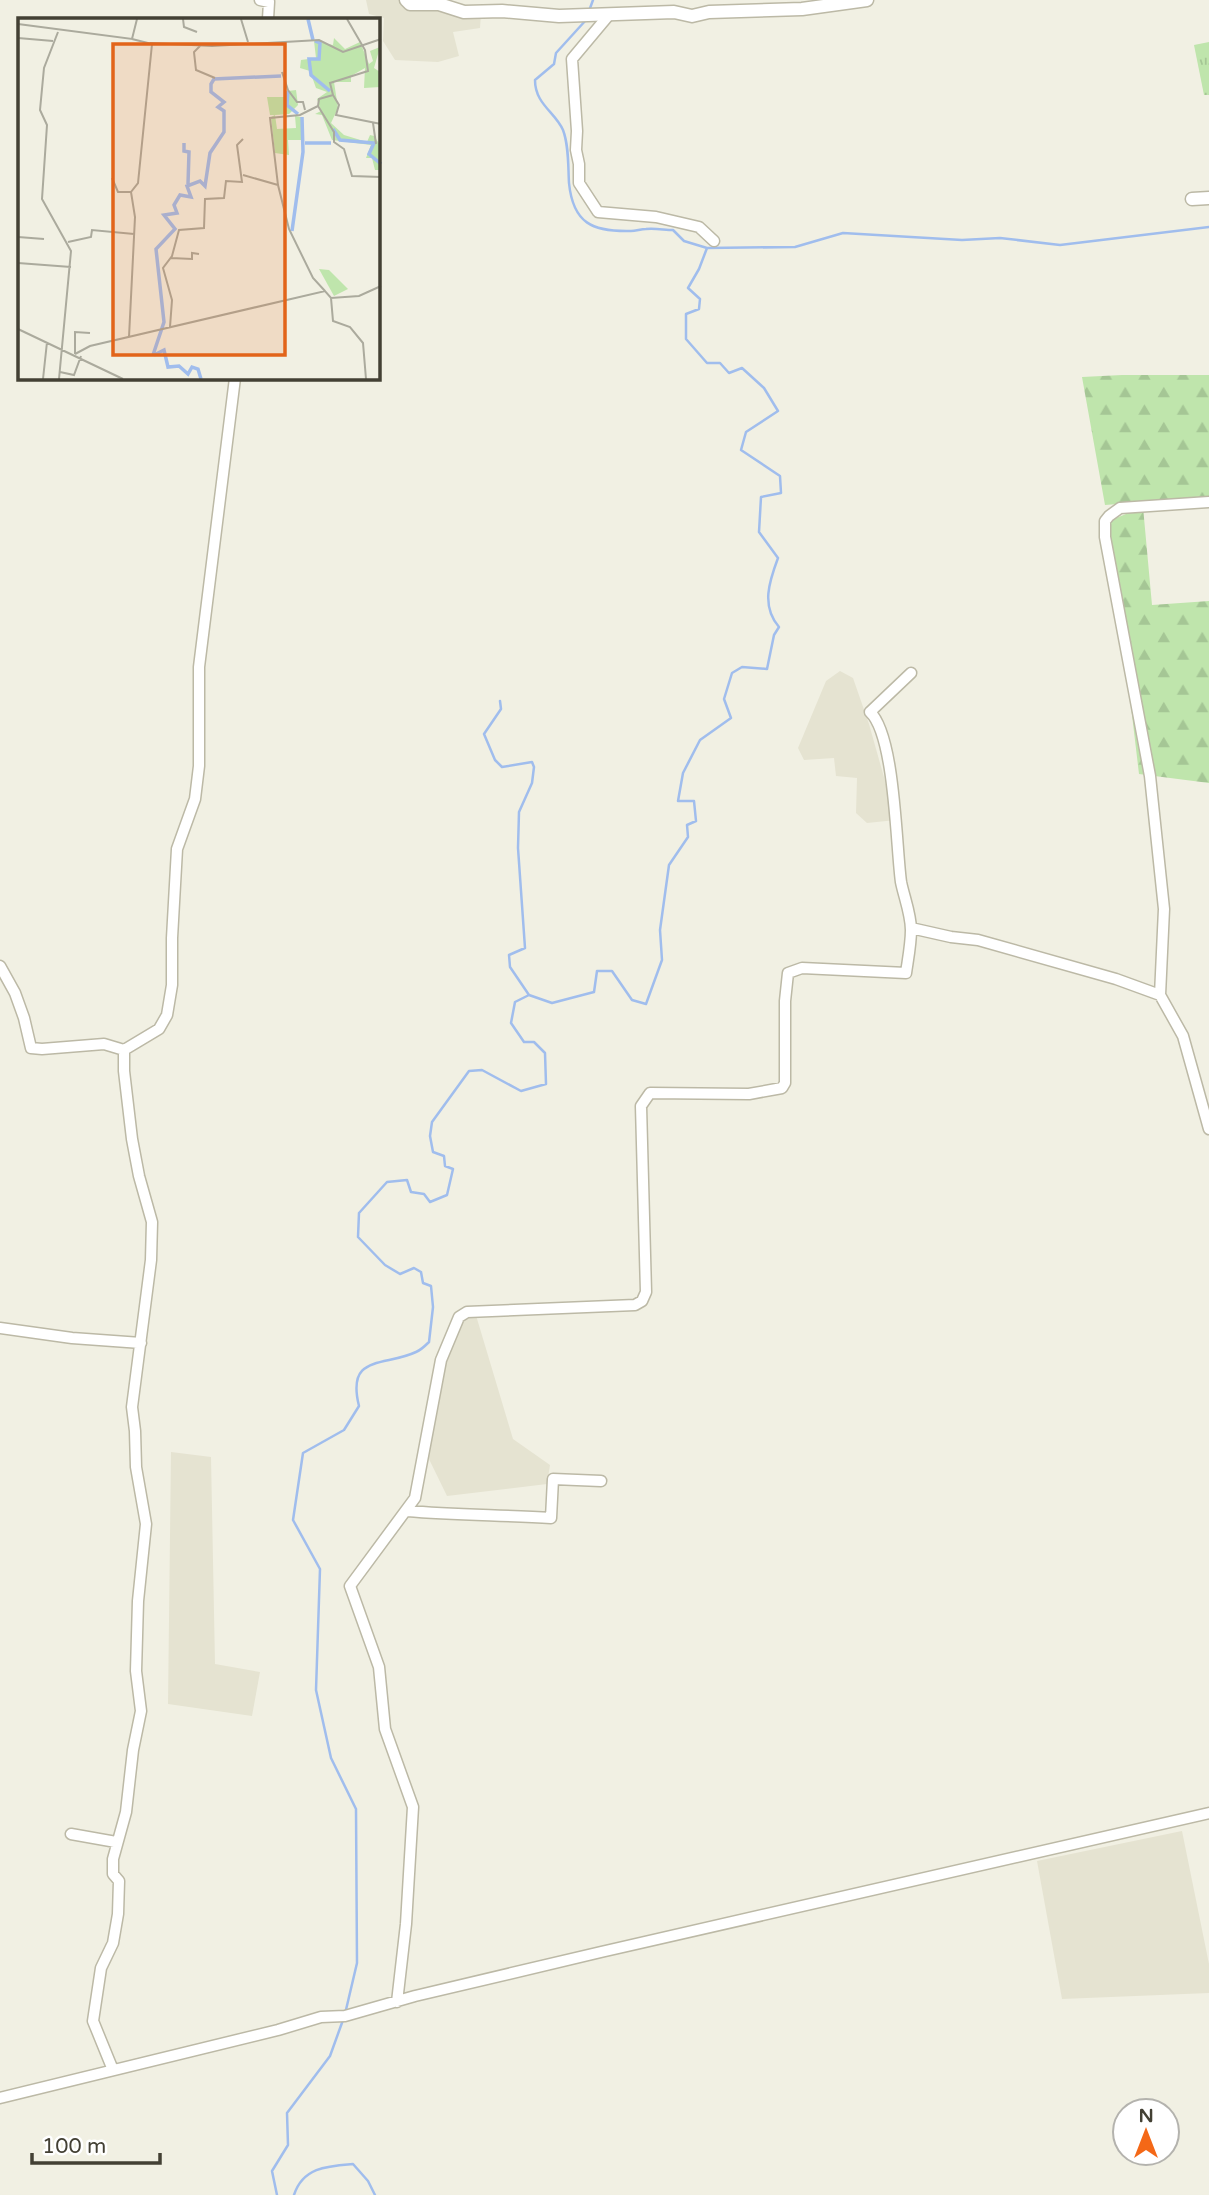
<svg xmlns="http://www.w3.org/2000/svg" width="1209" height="2195" font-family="'Varela Round',sans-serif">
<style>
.residential{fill:#e5e3d1}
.grass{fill:url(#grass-tufts)}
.forest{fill:url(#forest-firs)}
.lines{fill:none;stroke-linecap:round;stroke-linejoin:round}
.stream{stroke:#a0bded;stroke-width:2.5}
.minor-casing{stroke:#bcb9a6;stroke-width:13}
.tertiary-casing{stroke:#bcb9a6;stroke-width:15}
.minor{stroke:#fff;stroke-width:10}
.tertiary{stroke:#fff;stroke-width:12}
.inset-river{fill:none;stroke:#a0bded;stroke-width:3.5}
.inset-road{fill:none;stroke:#abaa9d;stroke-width:2}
.view{fill:#e2641a;fill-opacity:0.15;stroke:#e2641a;stroke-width:3.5}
.inset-edge{fill:none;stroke:#434034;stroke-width:3.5}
</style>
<defs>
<pattern id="grass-tufts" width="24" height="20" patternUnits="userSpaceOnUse" patternTransform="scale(1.75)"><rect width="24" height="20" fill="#bfe5ac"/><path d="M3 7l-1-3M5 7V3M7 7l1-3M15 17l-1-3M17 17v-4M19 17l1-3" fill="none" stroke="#a5c695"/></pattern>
<pattern id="forest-firs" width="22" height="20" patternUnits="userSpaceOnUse" patternTransform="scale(1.75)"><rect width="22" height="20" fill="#bfe5ac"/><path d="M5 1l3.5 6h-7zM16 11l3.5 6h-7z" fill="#a5c695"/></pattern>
</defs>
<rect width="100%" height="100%" fill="#f1f0e3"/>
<!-- residential -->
<path class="residential" d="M366 0H402L481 14 480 28 453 32 459 56 438 62 395 60 383 41 384 18 369 14Z
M840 671 853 678 869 724 896 820 867 823 856 813 857 778 836 776 834 758 804 760 798 748 826 681Z
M475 1312 513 1439 550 1465 547 1484 447 1496 427 1455 446 1361 464 1314Z
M171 1452 211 1457 215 1664 260 1672 252 1716 168 1704Z
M1182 1831 1209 1964V1993L1062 1999 1037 1861Z"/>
<!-- grass -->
<path class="grass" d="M1209 42V95H1204L1194 45Z"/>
<!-- forest -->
<path class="forest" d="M1122 375H1209V497L1105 505 1082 377Z
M1143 507 1152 605 1209 601V783L1139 774 1109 521Z"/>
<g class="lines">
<!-- stream -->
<path class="stream" d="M589 11 593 0
M586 20 556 53 554 64 535 80C535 104 555 112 563 130 569 146 568 166 569 183 573 223 592 232 631 231 636 231 641 229 646 229 655 228 665 230 673 230L684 241 707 248
M500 701 501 709 484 734 495 760 502 767 532 762 534 767 532 783 519 812 518 848 525 948 509 955 510 967 529 995
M345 2014 357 1963 356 1809 331 1758 316 1690 320 1569 293 1520 303 1453 344 1430 359 1406C346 1354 384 1367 416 1352 421 1350 425 1346 429 1342L433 1307 431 1286 423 1283 421 1272 414 1268 400 1274 385 1265 358 1237 359 1213 387 1182 407 1180 411 1192 424 1194 430 1202 447 1195 453 1169 445 1166 444 1156 433 1152 430 1136 432 1122 469 1071 482 1070 521 1091 546 1084 545 1053 534 1042H524L511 1023 515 1002 529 995 552 1003 594 992 597 971H612L632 1000 646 1004 662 960 660 930 669 865 688 837 687 825 696 821 694 801H678L683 773 700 740 731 718 724 699 732 673 742 667 767 669 774 635 779 627C761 606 769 582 778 558L759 532 761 497 781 493 780 476 741 450 746 432 778 411 764 388 742 368 729 373 720 363H707L686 339V314L699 309 700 299 688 288 699 269 707 248 795 247 843 233 962 240 1000 238 1060 245 1209 227
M277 2195 272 2171 288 2145 287 2113 330 2056 343 2020
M294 2195C303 2167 328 2166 353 2164L368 2181 375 2195"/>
<defs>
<path id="minor" d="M260 0 269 2 268 19
M608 16 572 59 577 131 576 150 579 164V183L598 212 656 217 699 227 714 241
M1209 502 1120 508 1109 516 1105 521V537L1150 776 1164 909 1160 995 1183 1036 1209 1129
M911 928 951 937 978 940 1116 979 1160 995
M0 966 15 993 24 1018 31 1048 42 1049 104 1044 124 1050
M0 1328 72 1338 141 1343
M407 1511C455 1515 503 1515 551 1518L553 1479 601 1481
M71 1834 116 1842
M397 2002 406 1924 413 1807 385 1729 379 1667 350 1586 415 1498 441 1360 459 1317 467 1312 635 1305 642 1301 646 1292 641 1106 650 1093 749 1094 782 1088 785 1083V1001L788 973 802 968 906 973C908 959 911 944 911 930 911 914 904 897 901 882 896 846 895 735 870 712L911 673
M113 2070 93 2021 101 1968 113 1943 118 1914 119 1881 113 1874V1859L126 1812 133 1750 141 1711 136 1671 138 1601 146 1524 136 1467 135 1431 132 1407 151 1260 152 1222 139 1176 132 1139 124 1071V1050L159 1029 167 1015 172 985V938L177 849 195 799 199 766V667L235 378
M0 2098 278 2030 321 2017 345 2016 415 1996 601 1952 1209 1813"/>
<path id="tertiary" d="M406 0 410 4H439L464 12 502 11 559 16 674 12 692 16 709 12 802 9 867 0
M1192 199 1209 198"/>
</defs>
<!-- minor casing -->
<use href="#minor" class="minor-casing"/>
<!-- tertiary casing -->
<use href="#tertiary" class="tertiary-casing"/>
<!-- minor -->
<use href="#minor" class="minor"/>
<!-- tertiary -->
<use href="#tertiary" class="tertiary"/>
</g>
<!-- overview -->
<g transform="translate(18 18)">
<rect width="362" height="362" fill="#f1f0e3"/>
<path d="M301 251 311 252 330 271 316 278Z" fill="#bfe5ac"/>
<path d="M316 20 327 31 342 24 351 46 355 43 352 33 362 29 356 50 362 54V69L346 70 347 50 333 58V64H316L320 90 313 105 326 117 349 124 352 117 356 118 362 127V152H357L354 140H348L353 127 314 122 304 97 297 96 303 93 299 81 309 74 298 70 292 53 282 50 283 42 298 40 296 23 315 27ZM278 72 280 87 271 96 257 97 259 111 278 110 277 98 283 99 285 122H270L271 137 257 135 253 99 257 97H252L249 79H267L270 73Z" fill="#bfe5ac"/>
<path class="inset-river" d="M290 1 295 22M297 23 302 25 301 41H291L293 57 312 73M270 73 269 87 280 96M315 111 322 122 356 125 351 136 363 146M166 125V133L171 134 170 166M287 125H313M274 213 285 134 284 99M135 337 146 304 138 231 157 211 146 197 159 195 156 187 162 177 173 179 169 168 182 163 187 168 192 135 206 114V93L200 89 206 84 193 74V66L196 61 263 58M136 337 146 332 150 349 161 348 170 356 174 349 180 351 183 361"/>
<path class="inset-road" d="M165 1 166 9 179 14M223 1 230 24M0 6 114 21 119 1M40 14 26 50 22 92 29 107 24 181 53 233 41 361M0 20 35 23M132 25 194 28 301 22 325 34 363 21M182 28 176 34 178 52 197 60M264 54 270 72 279 84H285L287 92M315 77 321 87 318 97 363 106M300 88 316 114V124L326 131 334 158 363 159M355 105 358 126M225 157 260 167M94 160 100 174H113M0 219 26 221M50 224 73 219 74 212 116 216M153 240 174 241V235L181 236M0 245 53 249M0 268V291M307 273 295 260 271 211 260 167 252 100 282 97 300 88 301 81 315 77 312 65 350 53 347 32 329 1M313 280 315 303 332 309 345 325 348 361M152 309 154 282 145 250 154 238 161 212 186 210 187 181 206 180 208 163 224 164 219 127 225 121M0 311 105 361M111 319 117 199 113 174 120 165 134 26 114 21M57 336 72 328 307 273 313 280 341 278 363 268M57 336V314L72 315M42 354 56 357 63 338M25 361 29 324"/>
<path class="view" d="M95 26H267V337H95Z"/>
<rect width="362" height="362" class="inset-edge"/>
</g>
<!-- north arrow -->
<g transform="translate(1146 2132)"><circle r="33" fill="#ffffff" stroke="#b4b3ae" stroke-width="2"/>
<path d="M0-5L12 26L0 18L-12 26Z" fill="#f46817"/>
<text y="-10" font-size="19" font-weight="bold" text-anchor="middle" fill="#434034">N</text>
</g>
<!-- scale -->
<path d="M32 2153v10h128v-10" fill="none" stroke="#434034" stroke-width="3.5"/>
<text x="42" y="2153" font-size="21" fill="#434034" stroke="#ffffff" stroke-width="5" paint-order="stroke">100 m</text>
</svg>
